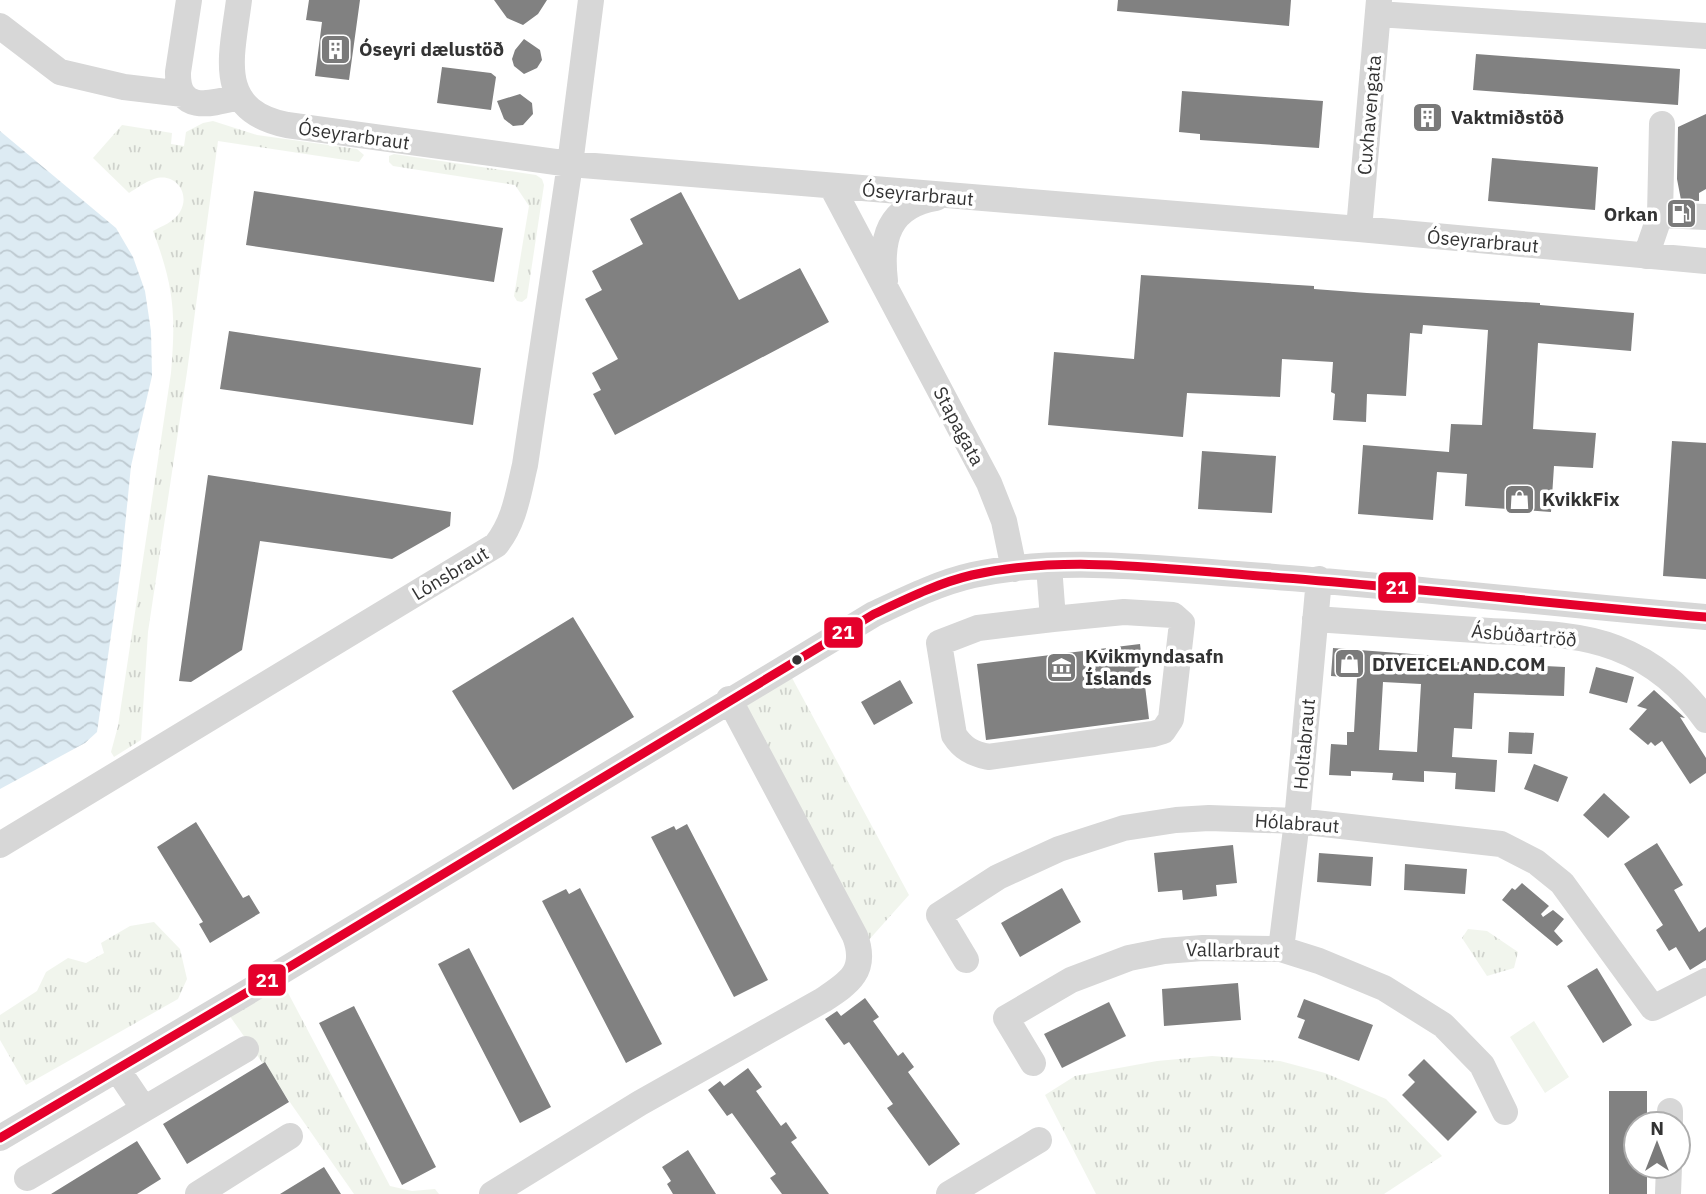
<svg xmlns="http://www.w3.org/2000/svg" width="1706" height="1194" font-family="'IBM Plex Sans',sans-serif">
<style>
.grass{fill:url(#grass-tufts)}
.pitch{fill:#f1f5ed}
.water{fill:url(#water-waves)}
.building{fill:#818181;fill-rule:evenodd}
.lines{fill:none;stroke-linecap:round;stroke-linejoin:round}
.minor{stroke:#d7d7d7;stroke-width:26}
.bus-1-casing{stroke:#fff;stroke-width:14}
.bus-1{stroke:#e4002b;stroke-width:9}
.bus-dot{fill:#333;stroke:#fff;stroke-width:2.5}
.labels{text-anchor:middle;stroke-width:7;stroke-linejoin:round;paint-order:stroke}
.poi-label{font-size:19px;font-weight:bold;fill:#333;stroke:#fff;text-anchor:start}
.street-label{font-size:19px;fill:#333;stroke:#fff}
.line-badge{stroke:#fff;stroke-width:2.5}
.badge-label{font-size:19px;text-anchor:middle;font-weight:bold;fill:#fff}
</style>
<defs>
<pattern id="grass-tufts" width="24" height="20" patternUnits="userSpaceOnUse" patternTransform="scale(1.75)"><rect width="24" height="20" fill="#f1f5ed"/><path d="M3 7l-1-3M5 7V3M7 7l1-3M15 17l-1-3M17 17v-4M19 17l1-3" fill="none" stroke="#cfd2cc"/></pattern>
<pattern id="water-waves" width="16" height="10" patternUnits="userSpaceOnUse" patternTransform="scale(1.75)"><rect width="16" height="10" fill="#ddebf3"/><path d="M0 5q4-4 8 0t8 0" fill="none" stroke="#becad1"/></pattern>
</defs>
<rect width="100%" height="100%" fill="#fff"/>
<!-- grass -->
<path class="grass" d="M213 121 257 135 357 149 364 155 359 162 218 141 187 372 148 632 141 740 114 757 111 752 118 726 171 373C176 313 174 287 153 231 162 226 174 222 180 212 191 193 175 172 154 179 145 182 137 188 129 193L93 158 122 125 172 133 171 144 184 146 186 132 203 123Z
M394 154 536 175 542 179 544 185 527 298 522 302 517 301 514 296 529 206 515 185 393 166 389 162V156Z
M791 676 909 895 867 942 728 715Z
M154 922 180 949 187 979 178 999 26 1085 0 1040V1015L37 991 46 972 68 958 86 963 104 953 101 943 130 926Z
M1468 929 1487 931 1518 952 1514 968 1487 976 1462 938Z
M277 972 390 1186 412 1191 435 1189 439 1194H354L220 1002Z
M1212 1056 1280 1061 1325 1073 1386 1099 1442 1156 1384 1194H1096L1045 1095 1075 1076 1157 1061Z"/>
<!-- pitch -->
<path class="pitch" d="M1534 1021 1569 1077 1545 1093 1510 1037Z"/>
<!-- water -->
<path class="water" d="M0 131 116 228 133 257 145 291 151 331 152 376 131 466 121 566 97 732 85 743 0 789Z"/>
<!-- building -->
<path class="building" d="M309 0H360L349 80 315 76 322 22 306 20Z
M494 0H547L538 14 523 25 507 18Z
M1118 0H1291L1289 26 1117 11Z
M524 39 540 50 542 60 537 68 524 74 514 66 512 59 515 50Z
M1476 54 1680 69 1678 105 1473 90Z
M442 67 491 73 496 77 491 110 437 103Z
M1182 91 1323 101 1319 148 1200 140V134L1179 132Z
M520 94 532 103 533 114 523 125 513 126 504 119 497 101Z
M1420 104 1436 105 1435 130 1419 129Z
M1706 114V189L1699 193V201L1681 200 1677 179 1678 127Z
M1492 158 1598 167 1595 210 1488 201Z
M254 191 503 228 494 282 246 245Z
M681 192 739 300 800 268 829 322 615 435 593 394 601 390 592 373 618 359 585 299 602 290 592 271 643 244 630 219Z
M1141 275 1314 286V289L1367 293 1540 303V305L1634 313 1631 351 1538 343 1533 429 1596 433 1593 468 1554 466 1551 512 1465 506 1467 474 1437 472 1433 520 1358 514 1363 445 1449 452 1451 424 1482 425 1488 330 1423 325 1422 334 1410 333 1406 396 1367 394 1366 422 1333 420 1335 394 1331 392 1333 362 1282 359 1280 397 1187 393 1183 437 1048 425 1054 352 1134 359Z
M229 331 481 368 473 425 220 389Z
M1672 441 1706 443V579L1663 576Z
M1202 451 1276 456 1272 513 1198 509Z
M208 475 451 512 450 526 392 559 260 541 242 650 191 682 179 681Z
M573 617 634 717 513 790 452 691Z
M1140 644 1149 719 986 740 977 664Z
M1333 648 1438 656 1437 661 1565 667 1564 696 1474 693 1472 729 1454 728 1452 757 1497 760 1495 792 1455 789 1456 773 1424 771V782L1392 780 1393 773 1351 771V776L1329 775 1331 744 1347 745V732H1354L1357 678 1331 676ZM1383 682 1421 684 1417 752 1379 750Z
M1596 667 1634 677 1627 703 1589 693Z
M900 680 913 703 874 725 861 702Z
M1654 690 1685 718 1680 717 1706 758V773L1690 784 1662 741 1655 746 1651 742 1648 745 1629 729 1647 709 1637 706Z
M1509 732 1534 733 1532 754 1508 753Z
M1534 764 1568 777 1558 802 1524 789Z
M1604 793 1630 817 1608 838 1583 815Z
M196 822 243 898 249 895 260 913 210 943 199 924 203 922 157 847Z
M687 824 768 980 734 997 651 837 674 826 676 830Z
M1657 843 1683 885 1674 890 1699 932 1706 927V960L1690 970 1676 947 1669 951 1656 930 1663 925 1624 864Z
M1233 845 1237 883 1216 885 1217 896 1183 900 1182 890 1158 892 1154 853Z
M1319 853 1373 857 1371 886 1317 882Z
M1405 864 1467 869 1465 894 1404 890Z
M1522 883 1549 906 1541 914 1543 917 1553 910 1564 919 1554 931 1563 941 1557 946 1502 900 1512 888 1515 890Z
M580 888 662 1044 626 1063 542 901 566 889 569 894Z
M1062 888 1081 922 1020 957 1001 923Z
M469 948 551 1107 520 1123 438 964Z
M1597 968 1632 1025 1603 1043 1567 986Z
M1238 983 1241 1020 1164 1026 1162 989Z
M865 998 879 1017 873 1021 898 1056 903 1052 914 1067 908 1072 960 1144 929 1166 887 1108 893 1104 849 1042 844 1045 825 1019 837 1011 841 1016Z
M1304 999 1373 1025 1359 1061 1298 1038 1305 1020 1297 1017Z
M1109 1002 1126 1036 1062 1068 1044 1034Z
M354 1006 436 1167 402 1185 319 1023Z
M1424 1059 1477 1112 1448 1141 1402 1095 1415 1082 1408 1075Z
M265 1062 289 1102 187 1164 163 1124Z
M748 1068 762 1087 756 1091 781 1126 786 1122 797 1138 791 1142 829 1194H782L770 1178 776 1174 732 1113 727 1116 708 1090 720 1081 724 1086Z
M1609 1091H1647V1124H1636V1166H1647V1194H1609Z
M137 1141 161 1179 137 1194H51Z
M688 1150 716 1194H673L667 1184 671 1181 662 1167Z
M324 1167 341 1194H280L311 1175Z"/>
<g class="lines">
<!-- minor -->
<path class="minor" d="M189 0 178 72C177 114 211 104 239 97
M239 0C232 56 214 110 287 125L570 164 1359 229 1706 261
M1378 14 1706 36
M0 26 60 72 124 87 183 94
M832 187 989 483 1004 521 1014 569
M1660 215 1662 124
M1359 229 1379 0
M1646 256 1660 215 1706 217
M885 281C880 239 888 206 936 198
M1049 566 1053 619 978 628 939 643 954 735C963 749 972 753 988 757L1153 734 1163 731 1171 719 1182 623 1173 615 1124 612 1053 619
M1315 619C1373 623 1432 627 1490 631 1530 633 1579 633 1616 648 1655 663 1682 687 1706 720
M0 845 496 545C515 521 518 494 525 465L570 164 591 0
M1281 949 1297 821 1319 579
M966 960 939 915 998 877 1059 849 1124 828 1176 820 1209 818 1297 821 1501 844 1536 862 1562 883 1653 1008 1706 981
M1033 1063 1006 1018 1071 980 1129 958 1164 951 1203 948 1281 949 1319 961 1384 988 1443 1025 1482 1065 1505 1112
M117 1069 144 1109
M1670 1124V1111
M0 1138 241 996 874 614C906 599 938 583 973 575 1060 556 1149 568 1237 574 1393 585 1549 604 1706 617
M27 1178 246 1049
M198 1194 290 1136
M492 1194 640 1103 823 1000C849 983 868 971 855 936L729 699
M949 1194 1039 1140
M1668 1194 1669 1166"/>
<defs>
<path id="bus-1" d="M0 1138 241 996 874 614C906 599 938 583 972 575 1062 555 1156 568 1247 575 1400 586 1553 604 1706 617"/>
</defs>
<!-- bus-1 casing -->
<use href="#bus-1" class="bus-1-casing"/>
<!-- bus-1 -->
<use href="#bus-1" class="bus-1"/>
</g>
<!-- icons -->
<defs>
<symbol id="building-square" viewBox="-11 -11 22 22"><rect x="-9" y="-9" width="18" height="18" rx="4" fill="#7a7a7a" stroke="#fff"/><path d="M-4-6H4V6H1V3H-1V6H-4ZM-2.5-4.3h1.7v1.8h-1.7ZM.8-4.3h1.7v1.8H.8ZM-2.5-1h1.7V.8h-1.7ZM.8-1h1.7V.8H.8Z" fill="#fff"/></symbol>
<symbol id="fuel-square" viewBox="-11 -11 22 22"><rect x="-9" y="-9" width="18" height="18" rx="4" fill="#7a7a7a" stroke="#fff"/><path d="M-5.5-6h7V0h2V4h1.3V-2.5L3-4.5l.8-.8L6-3V5H2.5V1h-1V6h-7ZM-4.2-4.7v3.2H.2V-4.7Z" fill="#fff"/></symbol>
<symbol id="shop-square" viewBox="-11 -11 22 22"><rect x="-9" y="-9" width="18" height="18" rx="4" fill="#7a7a7a" stroke="#fff"/><path d="M-5-2.5h2.3a2.7 3.5 0 0 1 5.4 0H5L5.5 6h-11ZM-1.5-2.5h3a1.5 2.3 0 0 0-3 0Z" fill="#fff"/></symbol>
<symbol id="museum-square" viewBox="-11 -11 22 22"><rect x="-9" y="-9" width="18" height="18" rx="4" fill="#7a7a7a" stroke="#fff"/><path d="M0-6L6-3V-2H-6V-3ZM-5-1h2V3h-2ZM-1-1h2V3h-2ZM3-1h2V3H3ZM-6 4H6V6H-6Z" fill="#fff"/></symbol>
</defs>
<g fill-rule="evenodd">
<use href="#building-square" x="318" y="32" width="35" height="35"/>
<use href="#building-square" x="1410" y="100" width="35" height="35"/>
<use href="#fuel-square" x="1664" y="196" width="35" height="35"/>
<use href="#shop-square" x="1502" y="482" width="35" height="35"/>
<use href="#shop-square" x="1332" y="646" width="35" height="35"/>
<use href="#museum-square" x="1044" y="650" width="35" height="35"/>
</g>
<!-- markers -->
<circle class="bus-dot" cx="797" cy="660" r="6"/>
<g class="labels">
<!-- poi labels -->
<g class="poi-label">
<text x="359" y="56">Óseyri dælustöð</text>
<text x="1451" y="124">Vaktmiðstöð</text>
<text x="1658" y="221" text-anchor="end">Orkan</text>
<text x="1542" y="506">KvikkFix</text>
<text x="1085" y="663">Kvikmyndasafn<tspan x="1085" dy="22">Íslands</tspan></text>
<text x="1372" y="671">DIVEICELAND.COM</text>
</g>
<!-- street labels -->
<g class="street-label">
<text transform="translate(1369 115) rotate(-85)" y="7">Cuxhavengata</text>
<text transform="translate(354 135) rotate(8)" y="7">Óseyrarbraut</text>
<text transform="translate(918 194) rotate(5)" y="7">Óseyrarbraut</text>
<text transform="translate(1483 241) rotate(5)" y="7">Óseyrarbraut</text>
<text transform="translate(959 426) rotate(62)" y="7">Stapagata</text>
<text transform="translate(450 573) rotate(-31)" y="7">Lónsbraut</text>
<text transform="translate(1524 635) rotate(5)" y="7">Ásbúðartröð</text>
<text transform="translate(1304 744) rotate(-85)" y="7">Holtabraut</text>
<text transform="translate(1297 823) rotate(4)" y="7">Hólabraut</text>
<text transform="translate(1233 950) rotate(1)" y="7">Vallarbraut</text>
</g>
</g>
<g class="line-badge">
<rect x="1377" y="571" width="40" height="33" rx="7" fill="#e4002b"/>
<rect x="823" y="616" width="41" height="33" rx="7" fill="#e4002b"/>
<rect x="247" y="963" width="40" height="34" rx="7" fill="#e4002b"/>
</g>
<g class="badge-label">
<text x="1397" y="594">21</text>
<text x="843" y="639">21</text>
<text x="267" y="987">21</text>
</g>
<!-- north arrow -->
<g transform="translate(1657 1145)"><circle r="33" fill="#ffffff" stroke="#adadad" stroke-width="2"/>
<path d="M0-5L12 26L0 18L-12 26Z" fill="#7a7a7a"/>
<text y="-10" font-size="19" font-weight="bold" text-anchor="middle" fill="#333333">N</text>
</g>
</svg>
